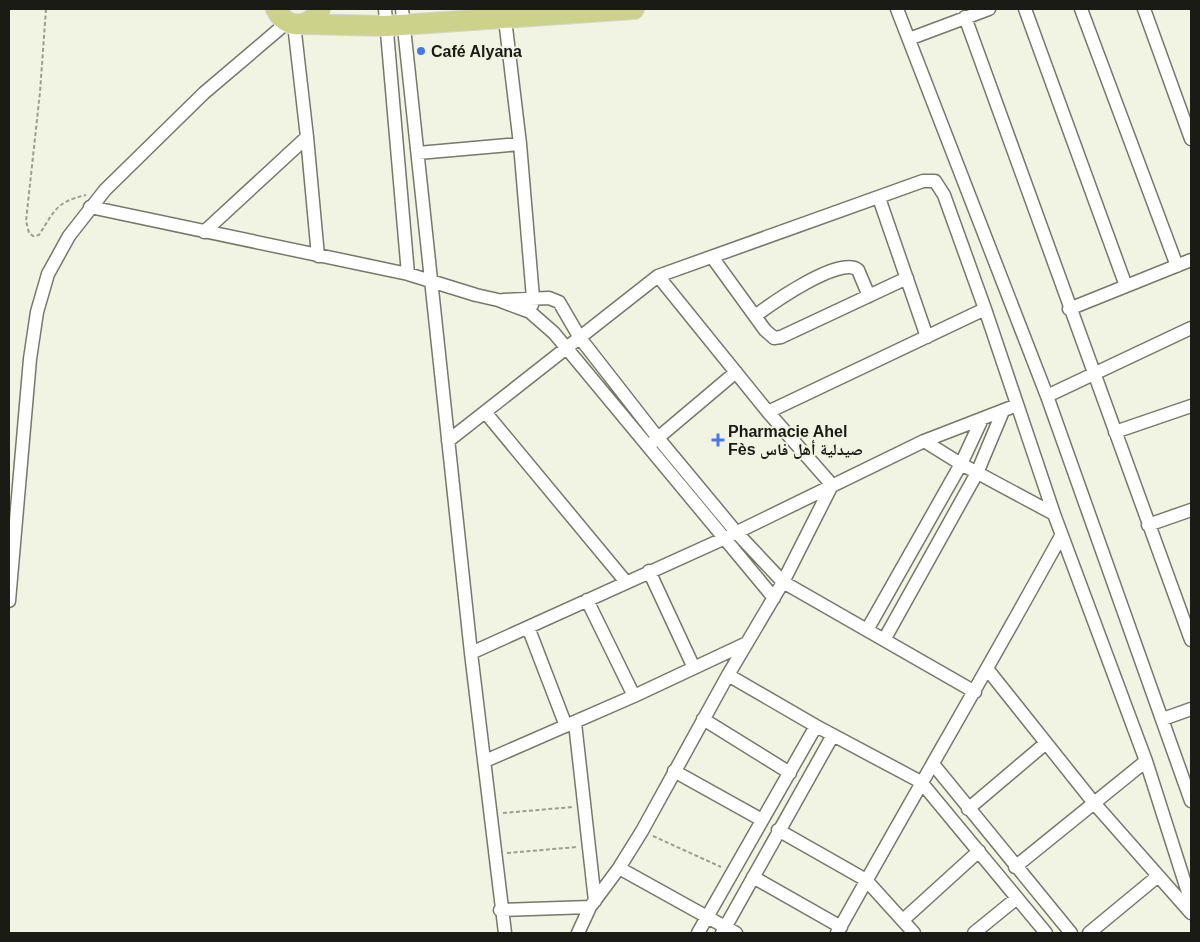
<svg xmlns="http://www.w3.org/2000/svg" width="1200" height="942" font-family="Arial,'Noto Naskh Arabic',sans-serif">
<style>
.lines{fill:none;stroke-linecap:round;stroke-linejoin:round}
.street-casing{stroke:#767869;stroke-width:15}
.primary-casing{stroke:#d6d6d5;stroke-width:22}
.path{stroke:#9b9d90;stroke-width:2;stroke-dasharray:4 2.5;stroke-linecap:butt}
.street{stroke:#fff;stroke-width:12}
.primary{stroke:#ccd28a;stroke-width:20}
.poi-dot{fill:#4678e9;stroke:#f1f4e3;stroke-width:2}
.labels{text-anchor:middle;stroke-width:4;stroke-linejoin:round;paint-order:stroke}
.poi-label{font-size:16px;font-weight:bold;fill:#1b1b16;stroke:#f1f4e3;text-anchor:start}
</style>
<rect width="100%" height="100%" fill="#f1f4e3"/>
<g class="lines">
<defs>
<path id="street" d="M385 9 408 274
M402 9 471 653 505 933
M897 9 1047 396 1191 801
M1025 9 1126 286
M1081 9 1177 266
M1144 9 1191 139
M504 11 520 144 533 298 532 305
M965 17 1191 640
M294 24 307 137 318 256
M909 39 989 9
M418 153 520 144
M879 198 927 337
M90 207 408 274 476 295 498 300 530 312 554 333 774 598
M204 232 307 137
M712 257 765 330 774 338 781 337 907 278
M503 300 549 298 559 302 580 338 658 438 736 532 783 582 975 692
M1069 309 1191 260
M755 316C771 304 840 255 858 270L869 296
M1047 396 1191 328
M485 412 626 582
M768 412 985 309
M1115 432 1191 406
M448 441 658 276 923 181H935L944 195 985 309 1054 514 1146 761 1191 902
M924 441 961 464 1054 514
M653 442 736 372
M1148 525 1191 510
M649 571 694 668
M587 600 634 696
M9 601 30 359 37 312 48 274 69 236 105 190 204 93 284 25 286 21
M528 627 566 726
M867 630 961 464 982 419
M884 640 977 473 1003 411
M471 653 723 539 924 441 1017 405
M988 670 1094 803 1191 913
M728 675 816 726 921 782 1046 933
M703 719 790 773
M1163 719 1191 709
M575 723 595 901
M485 761 634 696 747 643
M933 764 1071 933
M674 771 762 820
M968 809 1046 743
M778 830 866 880 914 933
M1015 867 1146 761
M619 868 736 933
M753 877 841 927
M500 910 590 907
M903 920 979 851
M578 933 590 907 619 868 642 831 728 675 783 582 832 485 768 412 658 276
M698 933 816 726
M722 933 833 735
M837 933C911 800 988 669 1061 536
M974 933 1017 898
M1089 933 1158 876"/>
<path id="primary" d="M276 9C286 30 310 29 320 9
M304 24 386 26 634 9"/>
</defs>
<!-- street casing -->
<use href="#street" class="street-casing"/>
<!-- primary casing -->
<use href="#primary" class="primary-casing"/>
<!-- path -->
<path class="path" d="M46 9 40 92 26 221 29 233 33 236 39 235C55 210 56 202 86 195
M503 813 573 807
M653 836 721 867
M507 853 577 847"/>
<!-- street -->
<use href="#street" class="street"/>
<!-- primary -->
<use href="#primary" class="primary"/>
</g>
<!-- markers -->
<g class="poi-dot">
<circle cx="421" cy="51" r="5"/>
<path d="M715.5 432.5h5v5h5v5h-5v5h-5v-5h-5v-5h5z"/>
</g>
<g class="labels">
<!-- poi labels -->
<g class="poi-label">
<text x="431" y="57">Café Alyana</text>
<text x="728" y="437">Pharmacie Ahel<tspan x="728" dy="18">Fès صيدلية أهل فاس</tspan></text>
</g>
</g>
<!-- border -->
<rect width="1200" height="942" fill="none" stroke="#1b1b16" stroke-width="20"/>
</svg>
